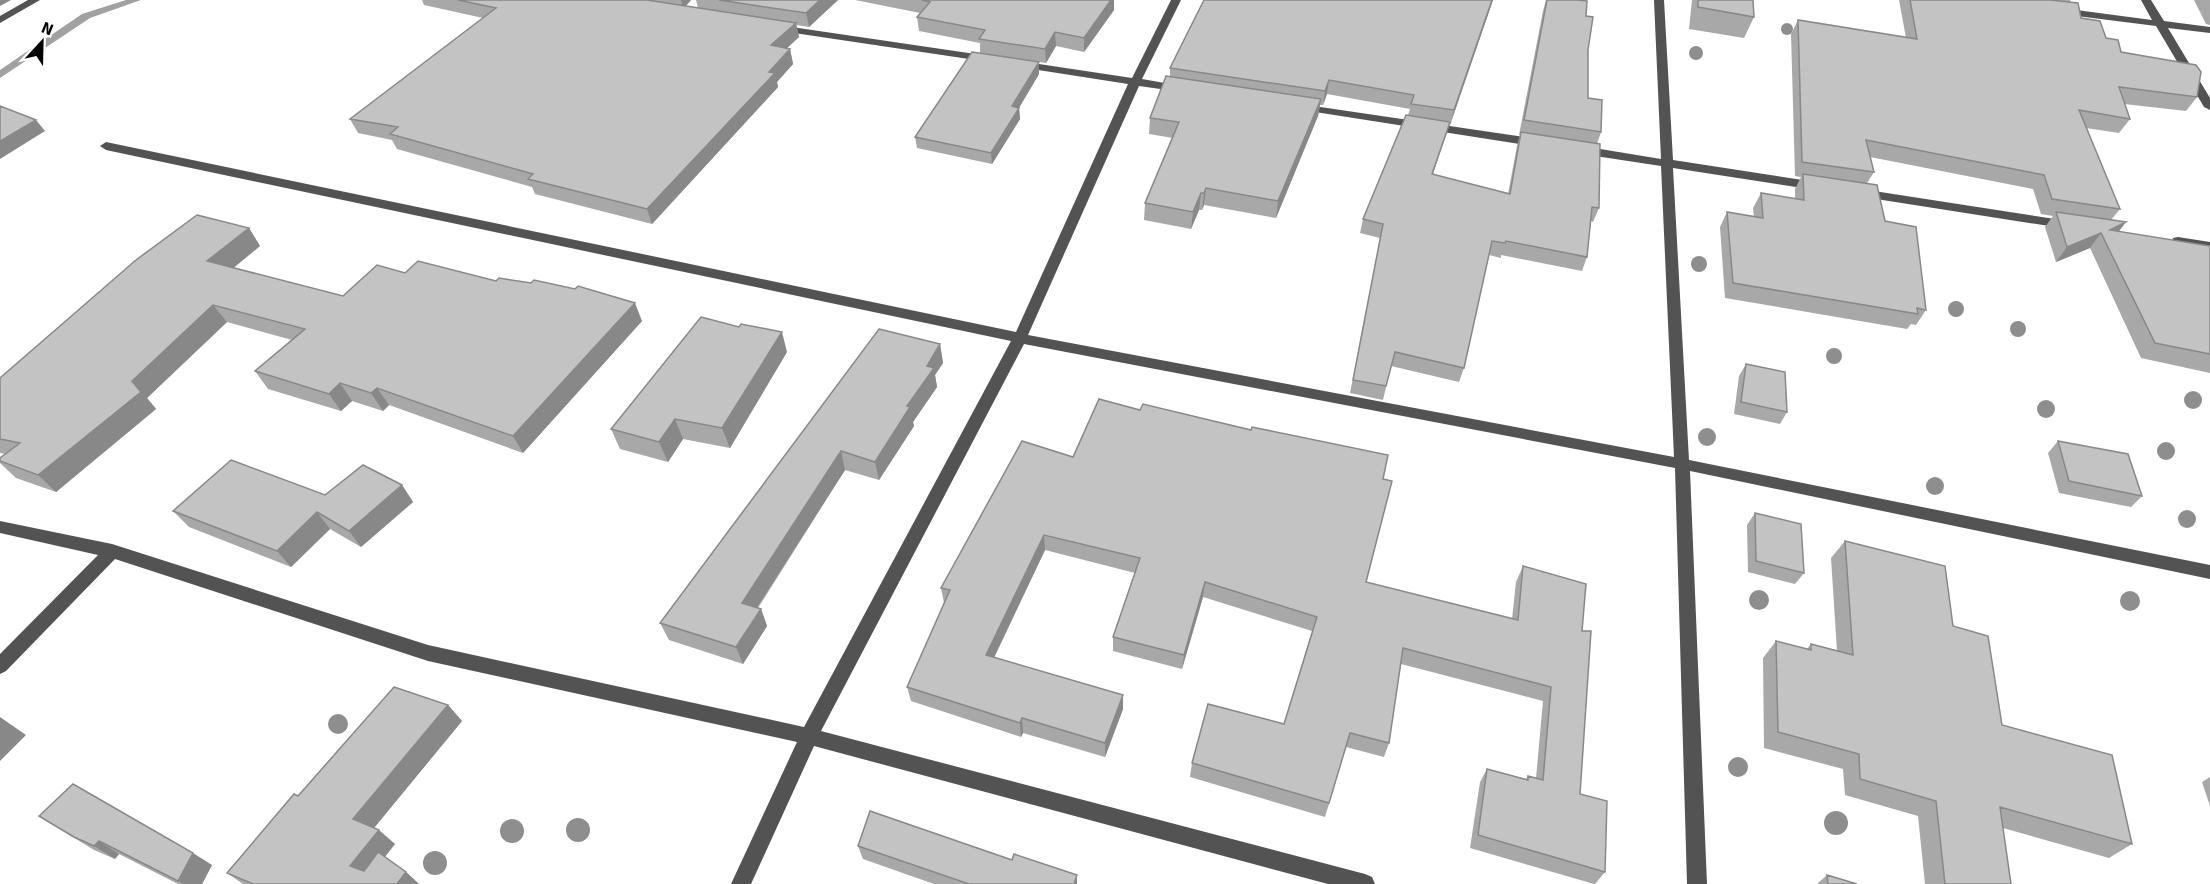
<svg xmlns="http://www.w3.org/2000/svg" width="2210" height="884" font-family="Signika,sans-serif">
<style>
.lines{fill:none;stroke-linecap:round;stroke-linejoin:round}
.stream{fill:#a1a1a1;fill-rule:evenodd}
.minor{fill:#535353;fill-rule:evenodd}
.tree{fill:#8e8e8e}
.wall{fill:#a8a8a8}
.shaded-wall{fill:#888}
.building{fill:#c3c3c3;stroke:#888;stroke-width:1.5}
</style>
<rect width="100%" height="100%" fill="#fff"/>
<g class="lines">
<!-- stream -->
<path class="stream" d="M126 0H141L90 18 0 78V70L82 14Z"/>
<!-- minor -->
<path class="minor" d="M28 0H40L0 23V16Z
M1171 0H1181L1142 79 1182 86 1188 89 1182 92 1139 86 1028 335 1674 457 1661 166 1582 154 1576 150 1582 146 1661 159 1654 0H1664L1673 160 1816 182 1822 186 1816 190 1673 168 1689 460 2210 565V579L1690 471 1707 884H1687L1675 468 1024 344 821 731 1365 874 1372 877 1375 884H1328L814 746 751 884H731L797 742 428 661 115 559 6 671 0 674V654L98 555 0 533V521L112 544 428 645 804 727 1011 341 106 150 100 146 106 142 1016 332 1128 84 1019 67 1014 64 1019 61 1132 78Z
M2141 0H2151L2164 21 2210 27V33L2168 28 2210 98V110L2204 107 2156 26 2061 14 2056 11 2061 8 2152 20Z
M778 25 989 56 994 59 989 62 774 30 773 28Z
M1300 104 1538 139 1544 143 1538 147 1296 109V105Z
M1861 189 2068 221 2074 225 2068 229 1857 196V190Z
M2178 237 2210 242V250L2173 244 2172 241 2173 238Z"/>
</g>
<!-- trees -->
<g class="tree">
<circle cx="1787" cy="29" r="6"/>
<circle cx="1696" cy="53" r="7"/>
<circle cx="1699" cy="264" r="8"/>
<circle cx="1956" cy="309" r="8"/>
<circle cx="2018" cy="329" r="8"/>
<circle cx="1834" cy="356" r="8"/>
<circle cx="2193" cy="400" r="9"/>
<circle cx="2046" cy="409" r="9"/>
<circle cx="1707" cy="437" r="9"/>
<circle cx="2166" cy="451" r="9"/>
<circle cx="1935" cy="486" r="9"/>
<circle cx="2187" cy="519" r="9"/>
<circle cx="1759" cy="600" r="10"/>
<circle cx="2130" cy="601" r="10"/>
<circle cx="338" cy="724" r="10"/>
<circle cx="1738" cy="767" r="10"/>
<circle cx="1836" cy="823" r="12"/>
<circle cx="578" cy="830" r="12"/>
<circle cx="512" cy="831" r="12"/>
<circle cx="435" cy="863" r="12"/>
</g>
<!-- wall -->
<path class="wall" d="M422 0H691L686 6 698 8 696 0H838L809 27 796 25 799 37 786 49H790L793 64 777 82 778 87 652 224 535 194 532 187 397 149 392 140 358 133 350 119 483 18 424 5Z
M855 0H1114V10L1084 52 1056 46 1046 63 980 53V43L919 31 917 17 920 13Z
M1493 0 1450 125 1449 124 1433 174 1508 194 1517 146 1520 135H1519L1543 11 1546 0 1586 16 1588 50V98L1601 132 1597 144 1599 208 1593 222 1591 221 1587 257 1582 271 1501 255V258L1489 255 1464 368 1459 382 1391 366 1383 400 1350 393 1380 238 1360 233 1363 219 1408 115 1410 109 1327 94 1323 105H1320L1318 116 1276 218 1204 205 1202 210H1199L1191 229 1144 220 1145 203 1173 138 1149 134 1150 118 1170 76V68Z
M1692 0H1753L1754 17 1744 38 1689 29Z
M1899 0H2071L2069 2 2081 18 2121 52 2197 97 2186 111 2124 104 2130 119 2119 133 2086 128 2120 209 2111 220 2118 232 2210 246V373L2141 358 2090 248 2056 262 2045 227 2053 216 2041 214 2033 189 1870 157 1874 172 1867 183 1926 310 1916 325 1911 324 1907 329 1725 298 1720 227 1727 212 1754 217 1753 208 1761 193 1795 199V189L1801 177 1795 176 1791 34 1798 20 1906 38Z
M2194 0H2210V25L2206 24Z
M1039 74 1019 108 1020 119 992 164 917 148 915 137Z
M249 228 260 246 233 268 343 296 405 273 642 321 523 453 389 405 383 411 352 401 341 411 268 389 255 371 292 340 227 322 147 398 156 409 56 492 16 478 0 463V458L5 454 0 453V378Z
M940 344 943 363 935 375 937 387 913 422 914 426 879 480 845 470 758 608 761 609 767 626 743 664 669 640 660 623Z
M787 352 730 448 683 439 668 462 620 449 611 429Z
M1746 364 1787 412 1780 424 1734 414 1739 376Z
M2058 441 2142 496 2131 507 2059 493 2048 453Z
M1073 457 1383 479 1366 582 1512 619 1516 582 1523 566 1582 631 1580 794 1605 872 1595 884H1594L1470 848 1480 782 1487 769 1526 779 1528 776 1536 778 1543 701 1401 664 1389 743 1384 757 1346 747 1325 817 1190 777 1192 763 1284 724 1312 631 1203 597 1182 669 1113 651V637L1135 573 1045 550 994 658 1123 709 1105 757 1023 733 1021 737 911 701 907 687 944 603 941 588Z
M402 485 413 502 361 547 330 529 291 567 189 527 173 511 325 495Z
M1755 513 1804 573 1795 584 1748 572 1747 525Z
M1845 541 1953 626 2002 725 2132 844 2109 858 2003 828 2011 884H1925L1918 816 1845 795 1843 769 1764 748 1763 658 1776 641 1807 649 1811 644 1837 651 1831 558Z
M448 705 462 721 374 828 395 844 385 857 406 872 419 884H243L227 873 298 796Z
M2210 777V806L2202 782Z
M39 816 212 865 202 884H178L119 854 115 859 94 850Z
M858 846 1077 884H934L863 859Z
M1827 875 1857 884H1817Z"/>
<!-- shaded-wall -->
<path class="shaded-wall" d="M0 0H11L0 6Z
M681 0H691L683 9Z
M820 0H838L809 27 806 13Z
M1107 0H1114V10L1084 52V38Z
M1492 0H1493L1450 125 1454 110Z
M796 23 799 37 774 60 771 45Z
M1055 32 1056 46 1046 63 1045 49Z
M790 49 793 64 777 82 778 87 652 224 647 209Z
M1039 62V74L1014 116 1019 108 1020 119 992 164 991 153 1012 106Z
M1329 80 1327 94 1323 105 1325 91Z
M1321 99 1318 116 1276 218 1278 201Z
M36 120 45 131 0 159V141Z
M1450 122 1446 135 1428 188 1432 174Z
M1206 188 1204 205 1202 210 1204 193Z
M1201 193 1199 210 1191 229 1193 212Z
M2126 222 2114 238 2110 230Z
M249 228 260 246 220 279 207 261Z
M2101 233 2090 248 2056 262 2067 247Z
M635 303 642 321 523 453 513 436Z
M213 305 227 322 147 398 156 409 56 492 38 475 132 381Z
M782 332 787 352 730 448 722 428Z
M940 344 943 363 935 375 937 387 913 422 914 426 879 480 875 462 907 406 927 366Z
M340 383 352 401 341 411 329 394Z
M377 388 389 405 383 411 371 393Z
M675 419 683 439 668 462 659 442Z
M841 451 845 470 749 620 742 603Z
M402 485 413 502 361 547 349 531Z
M317 512 330 529 291 567 277 551Z
M1044 535 1045 550 988 670 986 655Z
M1205 582 1203 597 1182 669 1184 655Z
M761 609 767 626 743 664 736 647Z
M1123 695V709L1105 757V743Z
M448 705 462 721 369 834 353 819Z
M0 717 26 735 0 761Z
M1022 718 1023 733 1021 737 1020 723Z
M379 830 395 844 366 880 350 866Z
M99 841 119 854 115 859 94 846Z
M193 853 212 865 202 884H183L178 881Z
M406 872 419 884H397Z
M1077 875V884H1074Z"/>
<!-- building -->
<path class="building" d="M458 0H647L796 23 771 45 790 49 769 72 775 73 647 209 528 179 533 174 390 134 398 127 350 119 496 8Z
M719 0H820L806 13Z
M922 0H1111L1084 38 1055 32 1045 49 979 39 985 30 917 17 930 2Z
M1204 0H1492L1454 110 1411 104 1414 95 1329 80 1325 91 1170 68Z
M1547 0H1577L1587 1 1586 16 1593 17 1588 50V98L1602 100 1601 132 1524 120Z
M1698 0H1753L1754 17 1698 7Z
M1910 0H2050L2078 3 2081 18 2100 21 2106 38 2118 40 2121 52 2196 65 2201 72 2197 97 2119 87 2130 119 2079 110 2120 209 2052 199 2044 175 1866 140 1874 172 1802 162 1798 20 1917 39Z
M972 52 1039 62 1012 106 1019 108 991 153 915 137Z
M1166 76 1321 99 1278 201 1206 188 1204 193H1201L1193 212 1145 203 1179 122 1150 118Z
M0 106 36 120 0 141Z
M1406 115 1450 122 1432 174 1510 194 1521 132 1600 144 1599 208 1592 207 1587 257 1506 241 1505 243 1492 241 1464 368 1395 352 1386 386 1353 380 1383 224 1363 219Z
M1803 174 1877 185 1885 221 1916 227 1926 310 1917 308 1918 314 1733 283 1727 212 1763 218 1761 193 1804 200Z
M2056 212 2126 222 2110 230 2210 246V354L2155 343 2101 233 2067 247Z
M197 215 249 228 207 261 343 296 377 265 405 273 418 261 496 281 499 278 531 283 534 280 575 289 578 286 635 303 513 436 377 388 371 393 340 383 329 394 255 371 305 329 213 305 132 381 141 392 38 475 0 461V458L20 443 0 439V378L136 260Z
M701 317 739 327 741 324 782 332 722 428 675 419 659 442 611 429Z
M879 329 940 344 927 366 934 368 907 406 910 407 875 462 841 451 742 603 761 609 736 647 660 623Z
M1746 364 1785 372 1787 412 1741 402Z
M1099 399 1140 410 1143 404 1251 430 1252 427 1388 455 1383 479 1392 481 1366 582 1518 620 1523 566 1586 584 1582 631H1591L1580 794 1607 801 1605 872 1478 835 1487 769 1528 780V776L1543 780 1551 687 1403 648 1389 743 1350 733 1329 803 1192 763 1208 704 1284 724 1317 617 1205 582 1184 655 1113 637 1140 558 1044 535 986 655 1123 695 1105 743 1022 718 1020 723 907 687 950 590 941 588 1022 441 1073 457Z
M2058 441 2128 454 2142 496 2069 481Z
M231 460 325 495 363 465 402 485 349 531 317 512 277 551 173 511Z
M1755 513 1801 524 1804 573 1756 561Z
M1845 541 1945 566 1953 626 1988 636 2002 725 2112 755 2132 844 2000 807 2011 884H1945L1936 801 1860 779 1859 754 1778 732 1776 641 1811 650V644L1853 655Z
M394 687 448 705 353 819 379 830 350 866 364 871 378 852 406 872 397 884H253L227 873 294 794 298 796Z
M73 784 193 853 178 881 99 841 94 846 74 837 39 816Z
M870 811 1012 860 1014 854 1077 875 1074 884H969L858 846Z
M1827 875 1857 884H1828Z"/>
<!-- north arrow -->
<g transform="translate(42 42) rotate(22)" stroke="#ffffff" stroke-width="4.5" paint-order="stroke">
<path d="M0-4.5L10 22L0 15L-10 22Z" fill="#000000"/>
<text y="-9" font-size="16" font-weight="bold" text-anchor="middle" fill="#000000">N</text>
</g>
</svg>
